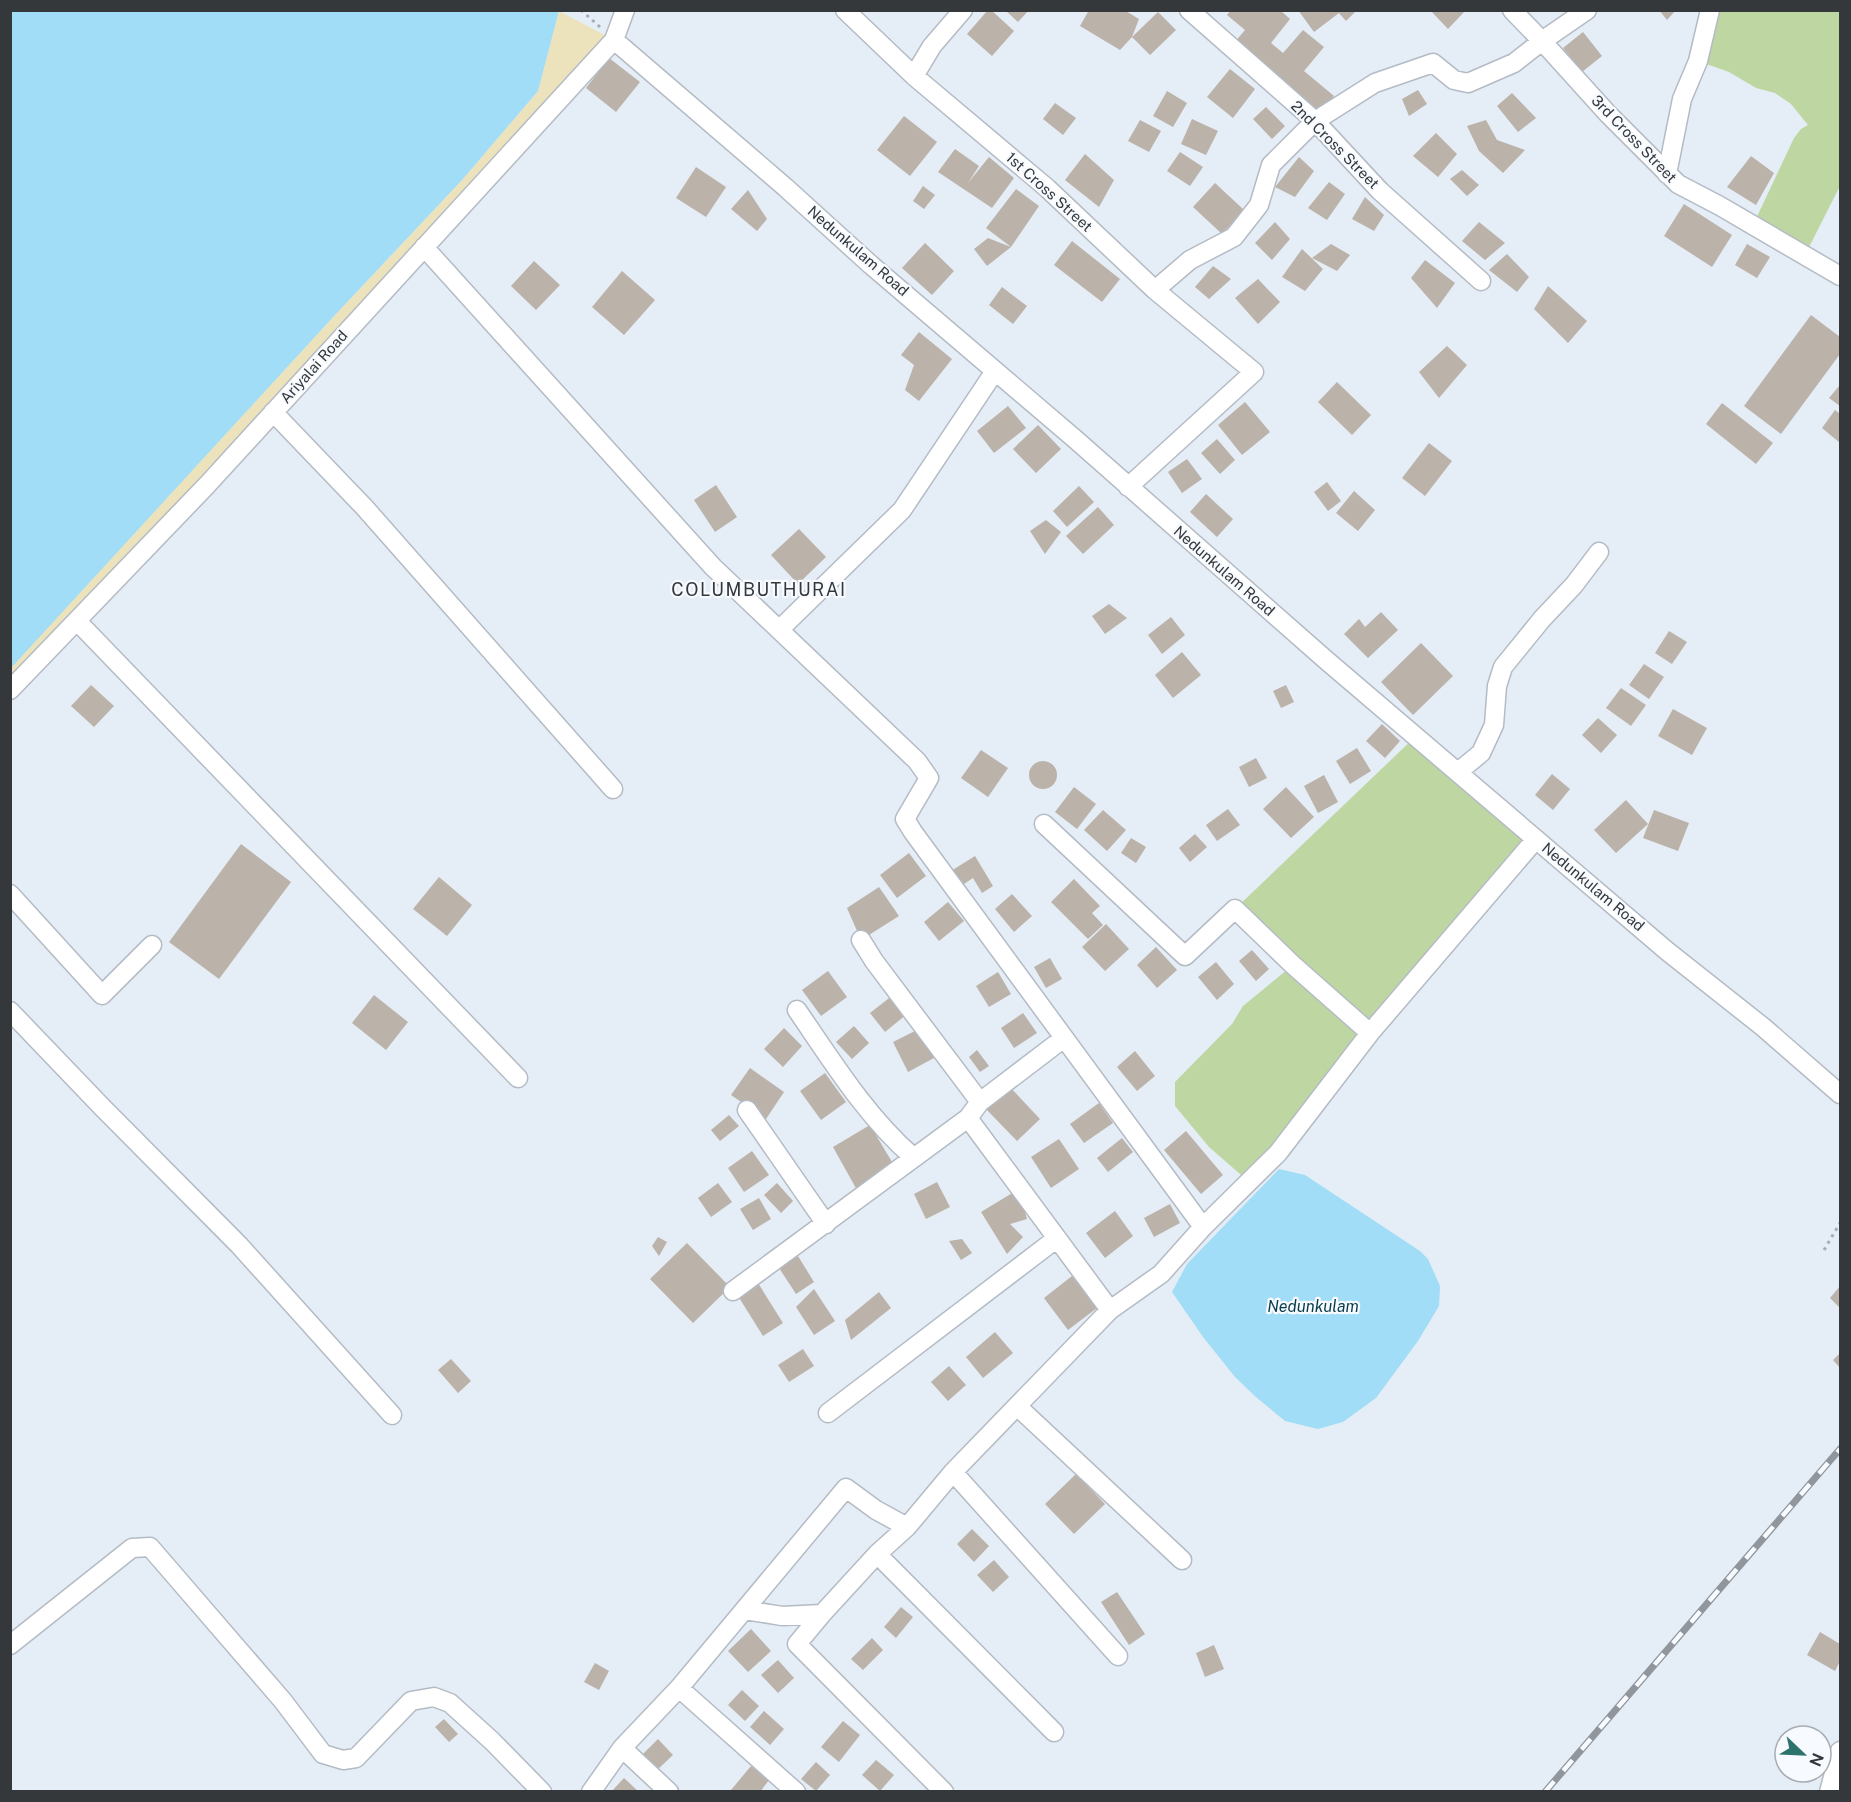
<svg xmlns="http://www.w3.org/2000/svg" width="1851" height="1802" font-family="'Public Sans',sans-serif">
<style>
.green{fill:#bed7a2}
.sand{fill:#ece3bd}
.water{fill:#a1ddf6}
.building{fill:#bbb2aa}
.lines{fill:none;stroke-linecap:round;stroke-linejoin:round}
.minor-casing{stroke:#b4bbc4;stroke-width:21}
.path{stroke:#a6acb3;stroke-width:3;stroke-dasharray:3 4.5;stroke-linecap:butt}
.minor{stroke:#fff;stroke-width:18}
.rail-casing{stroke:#90969c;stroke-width:7}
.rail{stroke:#f7fafe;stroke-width:4.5;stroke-dasharray:14;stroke-linecap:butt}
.labels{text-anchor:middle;stroke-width:4.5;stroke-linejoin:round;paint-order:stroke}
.street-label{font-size:15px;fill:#35383b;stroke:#f7fafe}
.water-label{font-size:16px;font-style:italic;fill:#083c4d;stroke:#f7fafe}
.quarter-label{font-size:18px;letter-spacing:1.5px;fill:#35383b;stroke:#f7fafe}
</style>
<rect width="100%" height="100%" fill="#e5edf6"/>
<!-- green -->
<path class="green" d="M1710 11H1840V186L1805 255 1753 225 1794 138 1801 129 1808 125 1791 104 1775 93 1756 88 1729 72 1698 61Z
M1416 736 1536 839 1248 1181 1209 1147 1175 1106V1082L1232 1024 1243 1006 1293 965 1235 909Z"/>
<!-- sand -->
<path class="sand" d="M559 11 614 40 11 686 10 668 335 315 462 180 538 91Z"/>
<!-- water -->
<path class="water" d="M11 10 559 11 538 91 462 180 335 315 11 668Z
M1279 1169 1305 1175 1420 1251 1428 1259 1440 1286 1439 1306 1418 1341 1376 1398 1343 1422 1318 1429 1285 1421 1257 1398 1235 1377 1203 1337 1172 1292 1187 1264Z"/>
<!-- building -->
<path class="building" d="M988 10H991L1014 31 992 56 967 34Z
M1005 10H1029L1018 22Z
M1089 10H1124L1139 19 1132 37 1158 12 1176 30 1150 55 1132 37 1120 50 1080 26Z
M1231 10H1280L1290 19 1271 43 1283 53 1303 30 1324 47 1304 71 1334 96 1319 114 1234 43 1245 30 1227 15Z
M1298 10H1357L1346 21 1339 13 1314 32Z
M1430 10H1466L1448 29Z
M1659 10H1676L1667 20Z
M1583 32 1602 56 1582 72 1563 48Z
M609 58 640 82 616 112 586 88Z
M1230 69 1255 89 1233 118 1207 97Z
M1418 90 1427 104 1409 116 1402 99Z
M1167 91 1187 103 1173 127 1153 116Z
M1512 93 1536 118 1518 132 1497 106Z
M1055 103 1076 118 1063 135 1043 119Z
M1266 107 1285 126 1272 139 1253 119Z
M904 116 937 142 910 176 877 150Z
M1192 119 1218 131 1206 155 1181 144Z
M1140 120 1161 131 1149 152 1128 141Z
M1486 120 1497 140 1525 150 1503 173 1479 151 1467 126Z
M1436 133 1457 154 1438 177 1413 156Z
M955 149 979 166 968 183 989 157 1014 178 992 208 938 172Z
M1180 152 1203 167 1190 186 1167 171Z
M1085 154 1114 180 1099 207 1065 180Z
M1751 156 1774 173 1756 205 1727 187Z
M1299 157 1314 171 1295 197 1275 187Z
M696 167 726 187 706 217 676 198Z
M1462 170 1479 185 1467 196 1450 179Z
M1329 182 1345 194 1327 220 1308 208Z
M1215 183 1244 210 1222 234 1193 207Z
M923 186 935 195 924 209 913 201Z
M1016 189 1039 206 1011 247 986 228Z
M748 190 767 219 757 231 731 209Z
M1365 197 1384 215 1374 231 1352 219Z
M1684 204 1732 235 1712 267 1664 236Z
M1275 222 1290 239 1272 260 1255 243Z
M1479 222 1505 243 1485 260 1462 241Z
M988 238 1011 247 987 266 974 249Z
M1072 241 1120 279 1102 302 1054 265Z
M925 243 954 271 932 295 902 268Z
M1331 244 1350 255 1337 271 1312 258Z
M1747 244 1770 257 1757 278 1735 265Z
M1302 249 1323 269 1305 291 1282 277Z
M1507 254 1529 277 1517 292 1489 270Z
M1425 260 1455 283 1437 308 1411 278Z
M534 261 560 285 536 310 511 286Z
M1213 266 1231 279 1209 299 1195 287Z
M622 271 655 300 624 335 592 307Z
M1258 279 1280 302 1258 324 1235 298Z
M1548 286 1587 321 1568 343 1534 309Z
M1002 287 1027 306 1013 324 989 305Z
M1811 315 1840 337V354L1781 434 1744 406Z
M919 332 952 359 919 401 905 390 914 365 901 355Z
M1447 346 1467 365 1439 398 1419 372Z
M1337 382 1371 415 1352 435 1318 402Z
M1840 385V406L1829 398Z
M1245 402 1270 432 1242 455 1218 425Z
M1722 403 1773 443 1756 464 1706 424Z
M1008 406 1026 428 994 453 977 431Z
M1835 410 1840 414V443L1822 428Z
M1038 425 1061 449 1036 473 1013 449Z
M1217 439 1235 460 1220 474 1201 453Z
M1429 443 1452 461 1425 496 1402 478Z
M1187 459 1202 479 1182 493 1168 472Z
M1327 482 1341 501 1328 511 1314 492Z
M716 485 737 517 715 532 694 500Z
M1079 486 1094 502 1067 527 1053 511Z
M1354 491 1375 510 1358 531 1336 513Z
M1206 494 1233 519 1217 537 1190 512Z
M1098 507 1114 525 1083 554 1066 536Z
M1046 520 1061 532 1045 554 1030 531Z
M799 529 826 557 798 584 771 555Z
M1109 604 1127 618 1105 634 1092 616Z
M1381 612 1398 630 1368 658 1344 634 1359 619 1365 627Z
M1171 617 1185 635 1162 654 1148 635Z
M1669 631 1687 642 1672 664 1655 653Z
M1421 643 1453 676 1413 715 1381 682Z
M1182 652 1201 675 1173 698 1155 675Z
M1644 664 1664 677 1649 699 1629 685Z
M91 685 114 706 94 727 71 706Z
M1286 685 1294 702 1281 708 1273 691Z
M1621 688 1646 705 1631 726 1606 708Z
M1673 709 1707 728 1692 755 1658 736Z
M1598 718 1617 735 1601 753 1582 735Z
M1382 724 1400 741 1385 758 1366 741Z
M1357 748 1371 771 1350 784 1336 761Z
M981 750 1008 768 988 797 961 778Z
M1256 758 1267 778 1249 787 1239 767Z
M1029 775a14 14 0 1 1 28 0a14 14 0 1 1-28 0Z
M1552 774 1570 789 1553 810 1535 795Z
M1324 775 1338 802 1318 813 1304 786Z
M1074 787 1096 804 1077 829 1055 812Z
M1286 787 1314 817 1291 838 1263 809Z
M1626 800 1648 824 1616 853 1594 830Z
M1228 809 1240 825 1217 841 1206 825Z
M1103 810 1126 830 1107 851 1084 830Z
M1654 810 1689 823 1678 851 1643 838Z
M1195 834 1207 847 1190 862 1179 848Z
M1131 838 1146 847 1136 863 1121 853Z
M241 844 291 882 219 979 169 942Z
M909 853 926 876 897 898 880 875Z
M975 856 993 886 982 893 973 878 961 886 951 871Z
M439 877 472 905 447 936 413 909Z
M1074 879 1100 906 1092 913 1103 925 1088 939 1051 902Z
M879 887 899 916 861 940 847 908Z
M1012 894 1032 916 1014 932 995 909Z
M948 902 964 921 939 941 924 922Z
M1106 924 1129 949 1105 971 1082 947Z
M1156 947 1177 970 1157 988 1137 965Z
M1252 950 1269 969 1256 981 1239 961Z
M1050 958 1062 979 1046 988 1034 967Z
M1216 962 1234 984 1217 1000 1198 977Z
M828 971 847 997 821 1016 802 990Z
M998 972 1011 994 989 1007 976 986Z
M374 995 408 1022 386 1050 352 1023Z
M893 995 907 1014 885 1032 870 1013Z
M1023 1013 1037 1033 1014 1048 1001 1028Z
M854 1026 869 1043 852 1059 836 1042Z
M784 1028 802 1046 783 1067 764 1049Z
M919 1029 934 1058 908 1072 893 1042Z
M977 1050 989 1066 980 1072 969 1057Z
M1135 1051 1155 1076 1137 1091 1117 1067Z
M750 1068 784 1092 766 1119 731 1095Z
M825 1073 846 1102 821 1120 800 1091Z
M1010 1087 1040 1119 1017 1141 986 1109Z
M1099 1103 1113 1123 1084 1143 1070 1124Z
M729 1115 739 1126 720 1141 711 1130Z
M870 1125 892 1162 857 1190 833 1147Z
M1186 1131 1223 1175 1201 1194 1164 1150Z
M1122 1138 1133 1152 1108 1172 1097 1158Z
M1059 1139 1079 1169 1051 1188 1031 1157Z
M752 1151 769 1175 744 1192 728 1168Z
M937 1182 950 1207 926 1219 914 1194Z
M718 1183 732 1202 711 1217 698 1198Z
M777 1183 793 1201 781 1213 764 1195Z
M1019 1189 1027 1219 1010 1224 1023 1237 1007 1254 981 1212Z
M759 1198 771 1219 753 1230 740 1209Z
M1170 1204 1180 1223 1154 1237 1144 1218Z
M1115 1211 1133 1236 1105 1258 1086 1233Z
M658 1237 667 1242 659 1256 652 1246Z
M962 1239 972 1253 961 1260 949 1241Z
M687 1243 730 1287 693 1323 650 1279Z
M798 1256 814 1282 796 1294 779 1268Z
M1072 1276 1097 1308 1068 1330 1044 1298Z
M758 1283 783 1323 763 1336 738 1296Z
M1840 1286V1308L1830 1298Z
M814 1289 835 1321 814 1335 796 1307Z
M879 1292 891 1308 851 1340 845 1320Z
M995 1332 1013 1353 983 1378 966 1357Z
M803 1349 814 1366 789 1382 778 1365Z
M1840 1353V1368L1833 1360Z
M451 1359 471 1381 458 1393 438 1370Z
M949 1366 966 1385 948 1401 931 1382Z
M1076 1474 1105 1504 1074 1534 1045 1504Z
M972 1529 989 1546 974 1562 957 1544Z
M994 1560 1009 1577 993 1592 977 1575Z
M1117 1592 1145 1634 1129 1645 1101 1602Z
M901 1607 913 1617 896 1638 884 1627Z
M751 1629 771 1651 748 1672 728 1651Z
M1820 1632 1840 1644V1661L1835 1671 1807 1655Z
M872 1638 883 1650 863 1670 851 1659Z
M1214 1645 1224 1669 1205 1677 1196 1653Z
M778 1660 794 1678 778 1693 761 1675Z
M595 1663 609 1671 599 1690 584 1682Z
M742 1690 759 1706 745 1721 728 1705Z
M764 1711 784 1729 770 1745 750 1727Z
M444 1719 458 1734 449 1742 435 1727Z
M843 1721 860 1735 839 1762 821 1747Z
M658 1739 673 1755 657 1770 642 1755Z
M876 1760 894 1775 880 1791 862 1775Z
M816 1762 830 1775 816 1791 801 1779Z
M751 1766 769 1780 760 1792H733L731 1790Z
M624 1778 639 1792H611Z"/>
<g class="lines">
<defs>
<path id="minor" d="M845 10 914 76 1047 188 1155 290 1254 372 1128 487
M1189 10 1315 121 1380 191 1481 281
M1512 10 1542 41 1608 114 1678 184 1720 206 1840 276
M614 40 785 187 871 265 1075 439 1326 660 1667 951 1763 1027 1840 1094
M914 76 932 46 963 10
M1667 174 1682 99 1698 61 1710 10
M424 247 713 567 917 761 929 778 905 819 913 832 1203 1227
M1155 290 1190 260 1234 237 1259 205 1271 165 1315 121 1375 83 1433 63 1454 80 1468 83 1514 63 1542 41 1587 10
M273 412 365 508 613 789
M77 621 518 1078
M780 629 902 510 995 371
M10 690 207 485 614 40 625 10
M1458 772 1481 753 1494 725 1497 686 1503 667 1542 619 1574 585 1599 552
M1044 824 1185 956 1235 909 1293 965 1370 1033
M10 894 102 995 152 945
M861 940 874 961 980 1102
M797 1010C832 1061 866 1116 913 1157
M10 1011 102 1107 239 1245 392 1415
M1064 1038 980 1102 968 1118 1110 1310
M747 1110 826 1224
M733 1291 968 1118
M1017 1406 1182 1560
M828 1413 1056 1239
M953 1472 1118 1656
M907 1527 877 1554 1054 1732
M745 1610 782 1616 822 1614 877 1554
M822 1614 797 1644 944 1792
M10 1645 132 1548 150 1547 283 1701 323 1754 343 1760 356 1758 411 1701 434 1697 450 1703 492 1741 542 1792
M679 1688 796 1792
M622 1748 669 1792
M591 1792 622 1748 679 1688 846 1488 876 1510 907 1527 953 1472 1110 1310 1161 1274 1203 1227 1278 1153 1370 1033 1536 839
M1829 1792 1840 1751"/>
</defs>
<!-- minor casing -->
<use href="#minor" class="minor-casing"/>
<!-- path -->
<path class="path" d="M581 10 600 27
M1824 1250 1840 1223"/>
<!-- minor -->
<use href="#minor" class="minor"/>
<defs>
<path id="rail" d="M1545 1792 1840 1449"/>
</defs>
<!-- rail casing -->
<use href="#rail" class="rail-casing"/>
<!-- rail -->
<use href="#rail" class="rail"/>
</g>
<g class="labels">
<!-- street labels -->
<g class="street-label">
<text transform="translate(1634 139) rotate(46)" y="5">3rd Cross Street</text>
<text transform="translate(1335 145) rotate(45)" y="5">2nd Cross Street</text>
<text transform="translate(1049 192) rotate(42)" y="5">1st Cross Street</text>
<text transform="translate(858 251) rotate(41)" y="5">Nedunkulam Road</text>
<text transform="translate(314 367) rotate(-48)" y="5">Ariyalai Road</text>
<text transform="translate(1224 571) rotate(41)" y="5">Nedunkulam Road</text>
<text transform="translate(1593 887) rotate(40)" y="5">Nedunkulam Road</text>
</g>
<!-- water labels -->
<g class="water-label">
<text x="1313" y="1312">Nedunkulam</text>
</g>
<!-- quarter labels -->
<g class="quarter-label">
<text x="759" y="596">COLUMBUTHURAI</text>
</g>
</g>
<!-- border -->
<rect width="1851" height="1802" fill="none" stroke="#35383b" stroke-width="24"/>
<!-- north arrow -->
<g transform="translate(1803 1754) rotate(113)"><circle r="28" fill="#f7fafe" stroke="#a9acb0" stroke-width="1.5"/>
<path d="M0-4.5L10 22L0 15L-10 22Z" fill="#2c746b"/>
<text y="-9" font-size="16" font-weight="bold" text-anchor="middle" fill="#35383b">N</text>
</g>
</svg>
